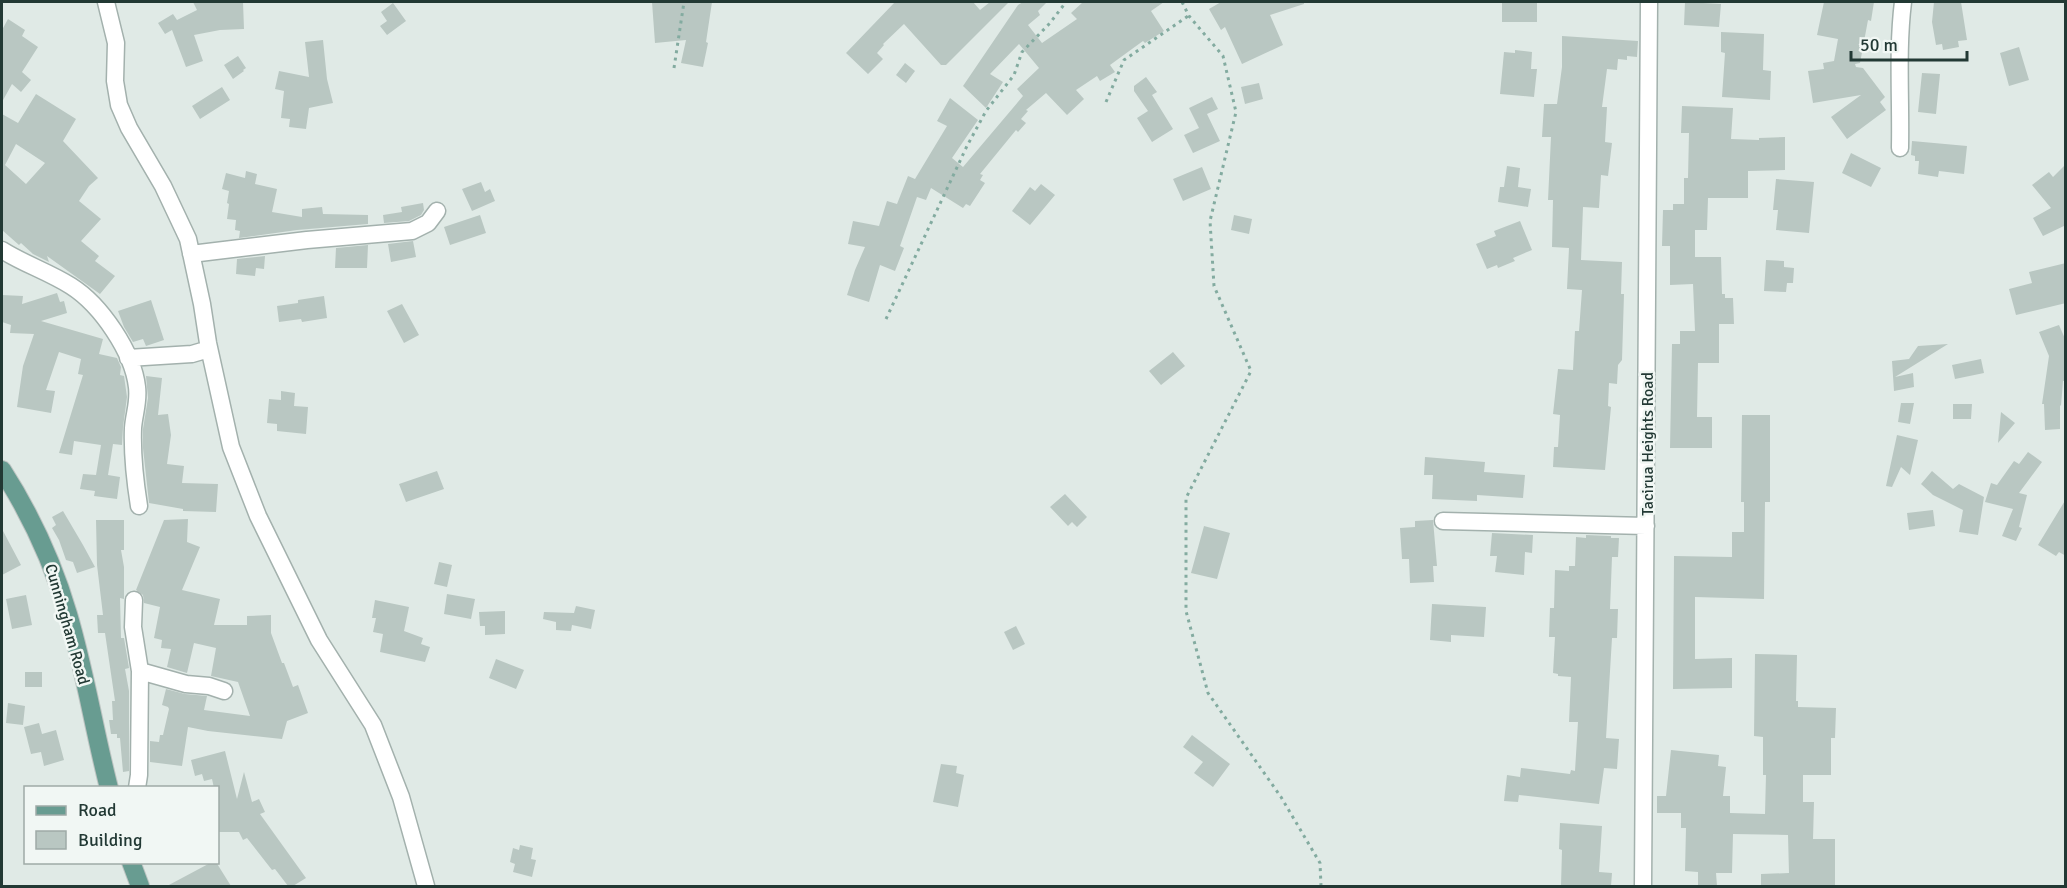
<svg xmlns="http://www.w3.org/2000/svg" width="2067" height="888" font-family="Signika,sans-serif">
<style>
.building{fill:#b9c7c2;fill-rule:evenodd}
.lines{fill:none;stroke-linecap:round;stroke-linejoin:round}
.minor-casing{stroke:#a3b1ad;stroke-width:19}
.major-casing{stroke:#bdc4c2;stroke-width:20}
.path{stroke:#83aba0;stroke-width:3;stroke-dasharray:3 4.5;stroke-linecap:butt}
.minor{stroke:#fff;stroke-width:16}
.major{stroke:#689c91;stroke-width:18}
.labels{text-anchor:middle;stroke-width:5;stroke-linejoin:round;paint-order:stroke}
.street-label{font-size:16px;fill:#223934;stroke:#f1f7f4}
</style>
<rect width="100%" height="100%" fill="#e0eae6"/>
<!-- building -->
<path class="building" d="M193 2H243L244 29 220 30 194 35 203 61 186 67 172 30 165 34 158 23 173 14 177 20 197 10Z
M652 2H712L706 42 708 43 703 67 681 63 686 40 655 43Z
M895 2H973L980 10 990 2H1009L946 65H941L904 24 883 44 884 45 877 53 883 59 868 74 846 53Z
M1023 2H1047L1038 11 1040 15 1028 25 1042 43 1077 19 1071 13 1083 2H1164L1151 11 1164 31 1145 43 1143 41 1110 65 1115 72 1100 81 1097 76 1076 90 1084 99 1067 115 1046 93 1026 110 1028 111 1021 119 1026 123 1018 132 1016 130 980 174 983 175 980 180 985 183 970 206 966 204 963 208 931 188 926 200 917 197 900 246 904 248 895 271 880 265 869 302 847 295 855 270 865 247 848 244 853 221 879 226 887 201 897 204 908 176 915 179 947 126 937 121 950 98 978 120 952 158 963 167 1023 96 1017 89 1039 68 1019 44 990 74 1003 82 986 108 963 86 1018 5Z
M1221 2H1304V4L1270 15 1283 45 1242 64 1225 27 1221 30 1209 9Z
M1502 2H1537V22H1502Z
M1685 2 1721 4 1719 27 1684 25Z
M1824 2H1874L1871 21 1868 20 1860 63 1855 64 1856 67 1863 68 1885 97 1880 102 1886 110 1847 139 1831 117 1861 95 1813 103 1808 71 1824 69 1823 63 1834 61 1838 39 1817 35Z
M1934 2H1961L1967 40 1958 41 1959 47 1943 50 1942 44 1936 45 1932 22Z
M393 3 406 21 387 35 380 26 387 21 381 12Z
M8 19 25 30 22 36 38 47 22 72 31 80 21 92 12 84 2 102V30Z
M1721 32 1764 34 1763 70 1771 71 1770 100 1722 97 1725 53 1721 52Z
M1562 36 1638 41 1637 57 1627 56V60L1618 59 1617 70 1607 69 1602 107H1607L1605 142 1612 143 1608 176 1601 175 1599 208 1583 207 1581 260 1622 262 1621 294H1624L1622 360 1618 365 1617 384 1609 383 1608 406 1611 407 1605 470 1553 467 1554 447H1558L1560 415 1553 414 1558 369 1573 370 1575 331H1579L1582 290 1567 289 1569 248 1552 247 1553 200H1548L1551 137H1542L1544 104H1557L1562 67Z
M323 40 327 79 333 103 309 108 306 129 289 127 290 119 281 118 284 91 275 89 279 71 309 77 305 42Z
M2019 47 2029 80 2009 86 2000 53Z
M1515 50 1532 52 1531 69H1537L1534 97 1500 94 1504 52 1515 53Z
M238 56 246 68 243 70 244 71 233 79 224 65Z
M905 63 915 71 906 83 896 75Z
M1922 73 1940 74 1936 114 1918 112Z
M1146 77 1157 92 1152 95 1173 129 1152 142 1137 118 1148 111 1134 91V86Z
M1259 83 1263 99 1245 104 1241 87Z
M222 87 230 100 200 119 192 106Z
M36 94 76 119 63 141 98 178 89 186 79 201 101 219 81 241 99 256 95 261 115 276 100 294 47 256 49 262 33 254 21 243 19 245 2 230V114L18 123ZM16 144 45 163 26 184 5 165Z
M1212 97 1218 109 1207 114 1220 141 1193 153 1184 135 1199 128 1189 108Z
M1682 106 1733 108 1731 139 1759 140V138L1785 137V170L1748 171V198H1708L1707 230H1695V257H1721L1722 294H1725V298H1733L1734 324H1719V363H1698L1697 417H1712V448H1670L1672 344H1680V331H1695L1693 284 1670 285V246H1662L1663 210H1673V204H1684V178H1688L1689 133H1681Z
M1912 141 1967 146 1964 174 1939 171 1938 177 1918 174 1919 161H1915V156L1911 155Z
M1851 153 1881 168 1871 187 1842 173Z
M2066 164V225L2043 236 2033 218 2051 208 2032 185 2049 172 2053 177Z
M1507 166 1520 168 1518 187 1531 189 1528 207 1498 202 1500 187H1504Z
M1202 167 1211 189 1183 201 1173 179Z
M246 171 257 174 255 184 277 189 272 212 302 217V209L322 207 323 214 368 215V224L297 230 239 238 240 231 235 230 236 220 227 219 229 204 227 203 229 191 222 189 226 173 245 178Z
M1776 179 1814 182 1809 233 1776 230 1778 210H1773Z
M481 182 485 192 490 189 495 201 472 211 462 189Z
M1041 184 1055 195 1030 225 1012 211 1030 187 1035 191Z
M423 203 424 210 421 215 409 221 384 223 383 215 402 212 401 207Z
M480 215 486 233 450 245 444 227Z
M1234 215 1252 219 1249 234 1231 230Z
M1520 221 1532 250 1513 258 1515 261 1498 268 1497 265 1487 269 1476 244 1496 236 1494 231Z
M413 241 416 257 391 262 388 244Z
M368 245 367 268H335L336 248Z
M265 256 264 269 256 268 255 276 236 274 237 259Z
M1766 260 1784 261V267L1794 268 1793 283H1787L1786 292 1764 291Z
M2066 263V303L2016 315 2009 289 2032 283 2029 272Z
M57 293 60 302 64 301 67 313 41 321 103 339 99 354 117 358 121 367 120 375 124 376 127 397 123 427 122 445 113 444 108 475 120 477 117 499 94 496 95 491 80 489 83 474 96 475 101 445 74 441 72 455 59 453 83 375 78 374 81 359 59 352 46 390 55 391 51 413 17 407 23 366 34 334 10 333 11 325 2 322V295L23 296 22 304Z
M324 296 327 318 302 322 301 319 279 322 277 306 298 303V300Z
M151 300 164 340 146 346 143 339 133 342 124 327 118 311Z
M402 304 419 335 404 343 387 311Z
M2059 325 2066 341V381H2063L2061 406 2060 405V429L2045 430 2044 404H2042L2049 356 2039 332Z
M1948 344 1895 377 1913 373 1914 387 1894 391 1892 361 1909 359 1918 346Z
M1173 352 1185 366 1161 385 1149 371Z
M1981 359 1984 373 1955 379 1952 365Z
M146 376 162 378 158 415 168 414 171 435 167 464 184 466 182 483 218 484 216 512 183 511V509L149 503 143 448V429L148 398Z
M281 391 295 393 294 406 308 407 306 434 277 431V424L267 423 269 399 281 400Z
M1901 403H1914L1910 424 1898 422Z
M1953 404H1972L1971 419H1953Z
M2001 412 2015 423 1998 443Z
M1742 415H1770V502H1765L1764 599 1695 597V659L1732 658V688L1673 689 1674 556 1732 557V532H1744V502H1741Z
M1897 435 1918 440 1910 475 1901 467 1892 487 1886 486Z
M2028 452 2042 462 2019 493 2027 495 2019 527 2022 528 2016 541 2002 536 2013 509 1985 502 1991 483 1997 485 2014 461 2019 464Z
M1425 457 1485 462 1484 472 1525 475 1523 498 1477 495V501L1432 499 1433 475H1424Z
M437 471 444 489 406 502 399 484Z
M1932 471 1953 489 1959 484 1984 497 1978 535 1959 532 1963 510 1933 495 1921 484Z
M1065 494 1087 517 1077 527 1072 522 1068 526 1050 507Z
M2066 499V556L2059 552 2056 556 2038 545Z
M1933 510 1935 526 1909 530 1907 513Z
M63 511 83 545 95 567 77 573 73 562 66 560 59 540 52 528 56 525 52 517Z
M188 519 187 542 200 547 182 590 220 599 214 625H247V616L271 615V633L282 663H284L293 687 298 685 308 713 287 721 282 739 208 731 188 727 182 766 150 762V741L159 742 160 735H163L169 709 168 707 162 705 166 689 185 694 207 696 204 710 250 716 238 682 211 676 216 648 194 643 187 673 167 667 171 649 161 648 162 640 154 638 160 607 144 603 143 595 136 590 164 520Z
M96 520H124V550H121L124 567V599L120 598 121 638H124L129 668 125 669 129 691V771L123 772 120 738H117V734H111L109 720H113L112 701H115L105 633H98L97 615H103L97 565Z
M1433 520 1437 566H1433L1434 582 1410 583 1409 559H1402L1400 528 1415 527V521Z
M1204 526 1230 533 1217 579 1191 573Z
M2 529 21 565 2 575Z
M1492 533 1533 535 1532 553 1525 552 1524 575 1495 572 1497 556H1490Z
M1586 535 1611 536V538H1619L1618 557H1612L1610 609H1618L1617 638H1612L1606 738 1619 739 1617 769 1604 768 1599 804 1519 795 1518 802 1504 801 1507 775 1520 777 1521 768 1570 774 1571 770 1575 771 1578 722H1569L1571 677 1558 676V674L1553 673 1555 637H1549L1550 608H1554L1555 570 1569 571V566H1575L1576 537 1586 538Z
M439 562 452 565 447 587 434 584Z
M447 594 475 599 471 619 444 614Z
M26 595 32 625 12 629 6 599Z
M375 600 409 607 404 631 423 638 421 644 430 647 425 662 380 652 383 634 373 632 376 618H372Z
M1432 604 1486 607 1484 637 1451 635V642L1430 640Z
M576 606 595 610 591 629 572 625 571 631 556 630V622L543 619 544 612 574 613Z
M505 611V634L485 635V626H480L479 612Z
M1016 626 1025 644 1013 650 1004 632Z
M1755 654 1797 655 1796 701H1798V707L1836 708 1835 738H1831V775H1803V802H1814L1813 839H1835V886H1761V874L1789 873 1788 835 1733 834 1732 873H1716L1717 886H1698V872L1685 871 1686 828H1681V813H1657V796H1666L1671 750 1719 755 1718 766 1726 767 1723 796H1730V813L1765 814 1766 775H1763V737L1754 736Z
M496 659 524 670 516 689 489 678Z
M25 672H42V687H25Z
M8 703 25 706 23 725 6 723Z
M39 723 42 734 56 730 64 760 44 766 41 752 31 754 24 727Z
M1192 735 1230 764 1213 787 1194 773 1203 762 1183 747Z
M225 751 237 799 244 772 252 802 259 799 265 812 260 814 306 878 293 886H288L275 869 272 870 247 838 243 840 239 832H219L218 788H214L212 779 204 781 202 774 195 776 191 760Z
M941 764 957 766 956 773 964 775 958 807 933 802Z
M1560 823 1602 826 1599 872 1612 873 1611 886H1561L1562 850 1559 849Z
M520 845 533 848 531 859 536 860 532 877 513 872 515 864 510 862 513 848 519 850Z
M212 862H216L231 886H167Z"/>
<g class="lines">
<defs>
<path id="minor" d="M106 2 116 43 115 81 119 105 129 128 163 186 188 239 202 304 208 343 231 447 258 516 319 640 373 725 401 797 426 886
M1900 148C1901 99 1897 50 1903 2
M2 250C24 264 49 272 71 286 101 305 133 352 137 387 139 402 134 414 133 428 132 455 135 481 139 506
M191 254 307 240 412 231 428 223 437 211
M128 358 192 354 209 349
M1443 521 1646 526
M134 600 133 627 140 671 139 775 137 788
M140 671 186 684 209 686 224 691
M1643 886 1649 2"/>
<path id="major" d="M2 470C31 515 53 563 68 614 85 671 94 730 109 788
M131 862 140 886"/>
</defs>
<!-- minor casing -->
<use href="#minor" class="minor-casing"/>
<!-- major casing -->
<use href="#major" class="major-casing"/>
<!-- path -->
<path class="path" d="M1182 2 1189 16 1223 56 1236 112 1210 221 1214 286 1251 371 1186 498V611L1208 693 1281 797 1320 863 1321 886
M674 68 684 2
M1106 102 1124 60 1188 16
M886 319 967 146 986 111 1014 75 1022 52 1050 23 1066 2"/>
<!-- minor -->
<use href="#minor" class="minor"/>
<!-- major -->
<use href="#major" class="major"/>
</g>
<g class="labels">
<!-- street labels -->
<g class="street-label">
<text transform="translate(1647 444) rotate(-90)" y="6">Tacirua Heights Road</text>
<text transform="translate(68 624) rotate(74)" y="6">Cunningham Road</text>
</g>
</g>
<!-- border -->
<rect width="2067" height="888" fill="none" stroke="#223934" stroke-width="6"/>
<!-- legend -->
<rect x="24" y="786" width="195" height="78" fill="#f1f7f4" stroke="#9eaba7" stroke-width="1.5"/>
<rect x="36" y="806" width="30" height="9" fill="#689c91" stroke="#9eaba7" stroke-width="1.5"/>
<text x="78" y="816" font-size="18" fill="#223934">Road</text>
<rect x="36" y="831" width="30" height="18" fill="#b9c7c2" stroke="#9eaba7" stroke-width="1.5"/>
<text x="78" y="846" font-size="18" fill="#223934">Building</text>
<!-- scale -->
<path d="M1851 51v9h116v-9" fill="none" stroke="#223934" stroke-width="3"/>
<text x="1860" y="51" font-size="18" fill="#223934" stroke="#f1f7f4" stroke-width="4.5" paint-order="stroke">50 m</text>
</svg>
